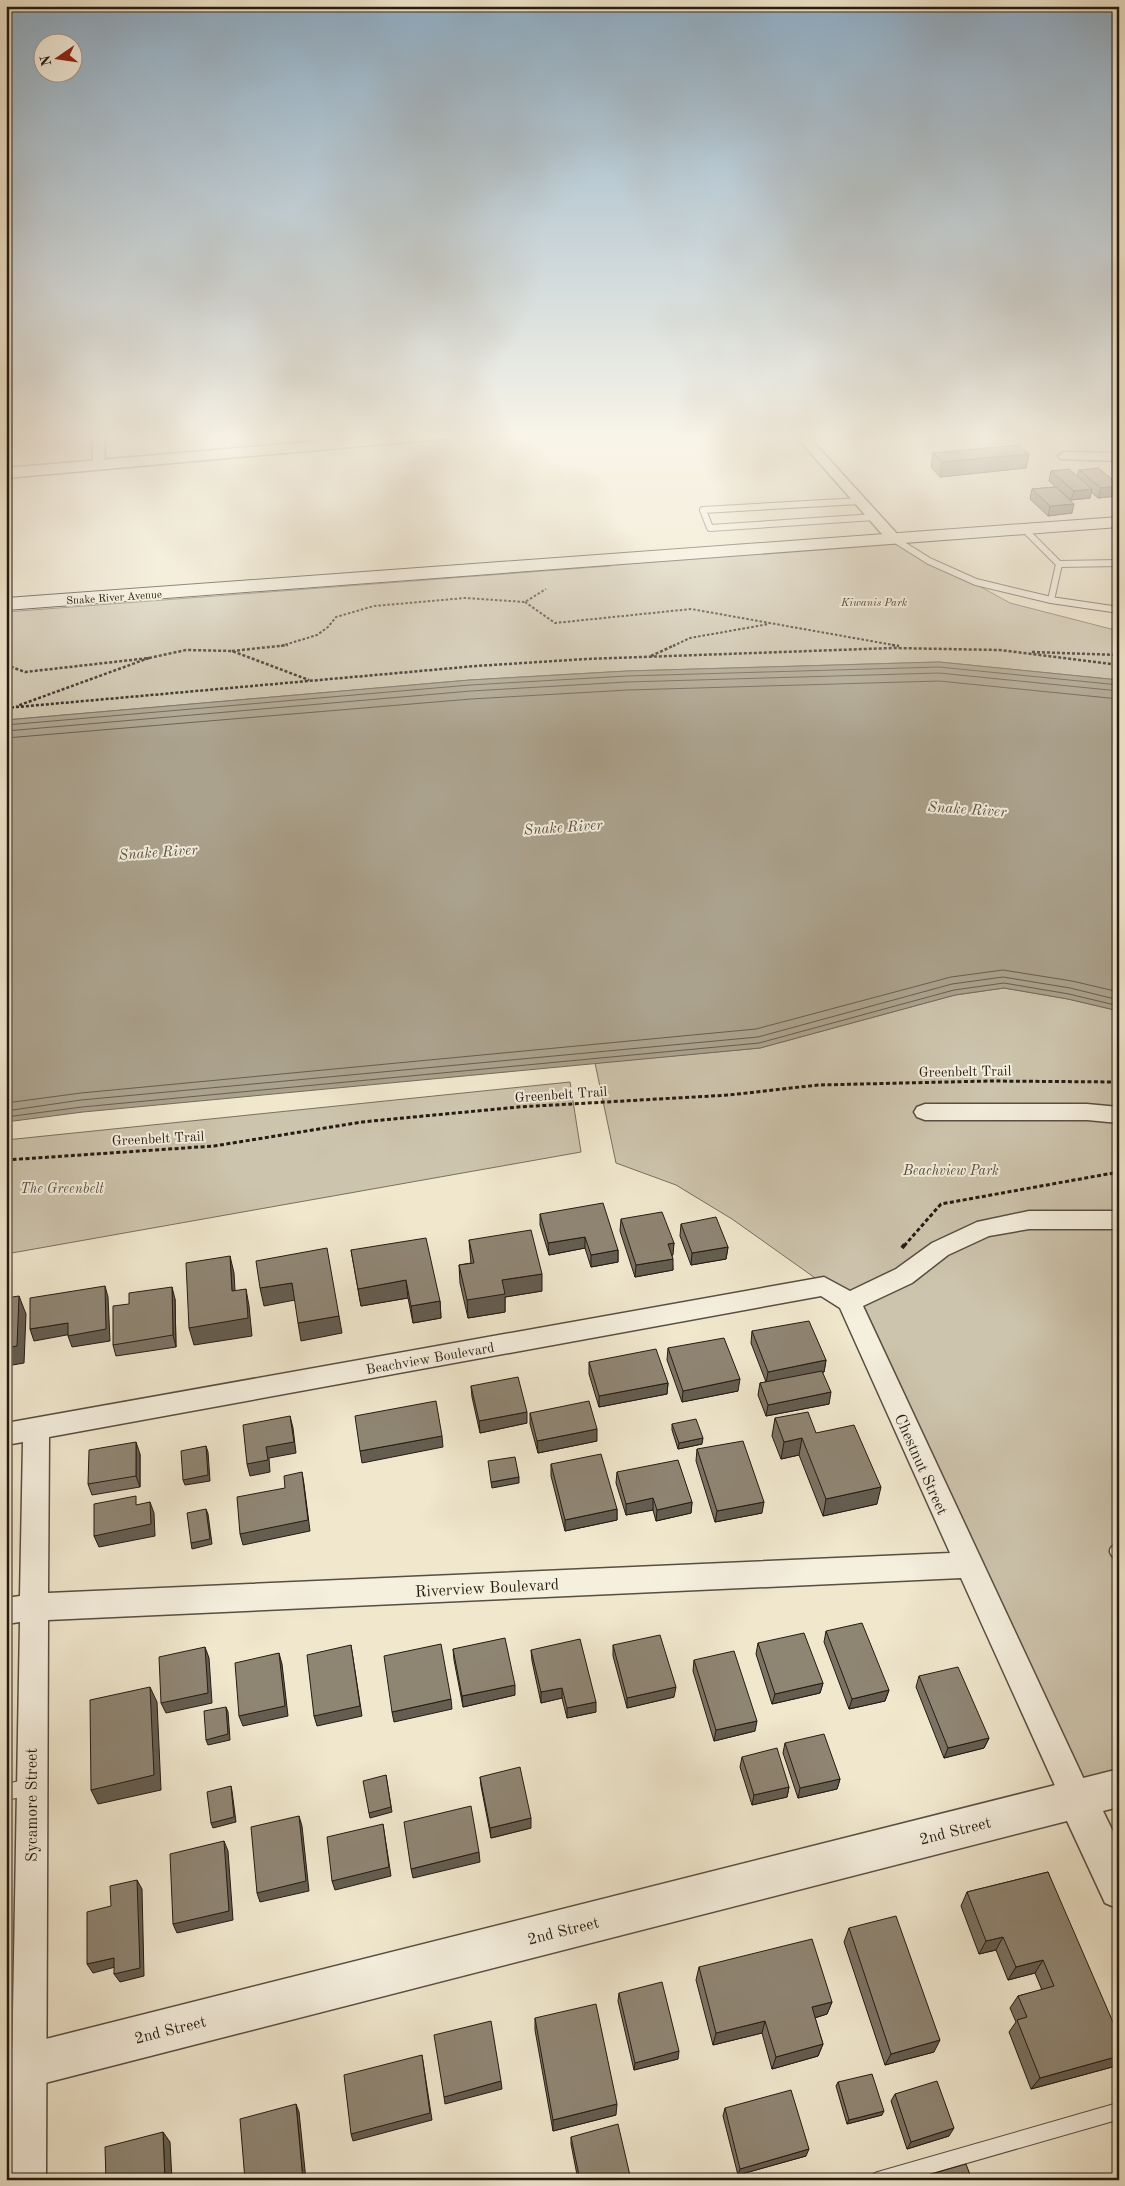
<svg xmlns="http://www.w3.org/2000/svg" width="1125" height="2186" font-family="'Old Standard TT',serif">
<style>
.green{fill:#cdc4ad;stroke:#797060}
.water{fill:#aba28d;stroke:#756c5c}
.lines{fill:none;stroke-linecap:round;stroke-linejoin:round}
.shore{stroke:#685e50;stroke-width:1}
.service-far2-casing{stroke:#584e41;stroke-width:8}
.service-far1-casing{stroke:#584e41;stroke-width:15}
.service-casing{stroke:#584e41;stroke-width:18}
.minor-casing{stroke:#584e41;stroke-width:3}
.tertiary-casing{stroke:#584e41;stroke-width:3}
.secondary-casing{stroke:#251b12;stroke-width:2}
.path-far3{stroke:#251b12;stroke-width:2;stroke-dasharray:2.5 2;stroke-linecap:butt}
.path-far2{stroke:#251b12;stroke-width:2.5;stroke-dasharray:3 2;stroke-linecap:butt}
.path-far1{stroke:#251b12;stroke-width:3;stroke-dasharray:4 2.5;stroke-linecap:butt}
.path{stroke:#251b12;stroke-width:4;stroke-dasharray:4.5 3;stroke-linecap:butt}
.service-far2{stroke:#f5efde;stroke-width:6}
.service-far1{stroke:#f5efde;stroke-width:12}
.service{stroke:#f5efde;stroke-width:16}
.minor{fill:#f5efde;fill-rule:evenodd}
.tertiary{fill:#f5efde;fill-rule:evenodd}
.secondary{fill:#f5efde;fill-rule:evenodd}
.wall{fill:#7b7263;stroke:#251b12}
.shaded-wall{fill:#645d50;stroke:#251b12}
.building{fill:#8f8573;stroke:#251b12}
.labels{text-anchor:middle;stroke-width:4;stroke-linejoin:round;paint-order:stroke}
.far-street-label{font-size:11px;fill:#251b12;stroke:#f5efde}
.far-park-label{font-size:11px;font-style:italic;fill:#574e40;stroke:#f5efde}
.street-label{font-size:14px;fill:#251b12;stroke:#f5efde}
.park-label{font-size:14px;font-style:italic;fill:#574e40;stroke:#f5efde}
.water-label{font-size:15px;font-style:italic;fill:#5b5143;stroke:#f5efde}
.near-street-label{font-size:16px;fill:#251b12;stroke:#f5efde}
</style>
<rect width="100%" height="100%" fill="#f0e7cd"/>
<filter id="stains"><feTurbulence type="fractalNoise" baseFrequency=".004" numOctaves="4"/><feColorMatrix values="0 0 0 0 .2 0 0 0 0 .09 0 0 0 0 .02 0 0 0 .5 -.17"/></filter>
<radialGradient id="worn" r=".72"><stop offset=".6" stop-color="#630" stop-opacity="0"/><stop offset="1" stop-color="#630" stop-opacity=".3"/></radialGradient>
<!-- green -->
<path class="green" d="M894 539 1010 603 1119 631V680L939 662 627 671 470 680 6 720V612L610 566 608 560Z
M1004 988 1068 999 1119 1011V1788L1077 1799 849 1302 732 1219 676 1185 616 1163 595 1063 760 1048 955 995Z
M570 1082 581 1152 6 1254V1140Z"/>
<!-- water -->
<path class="water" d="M939 662 1119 680V1011L1068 999 1004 988 955 995 760 1048 83 1112 6 1122V720L470 680 627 671Z"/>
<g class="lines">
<!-- shore -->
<path class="shore" d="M6 725 470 685 627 676 939 667 1119 685
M6 731 471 691 627 682 939 673 1119 691
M6 738 471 699 628 690 939 681 1119 699
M6 1103 81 1093 756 1029 951 977 1003 970 1072 981 1119 992
M6 1111 81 1100 758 1037 952 984 1003 977 1070 988 1119 1000
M6 1117 82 1107 759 1043 954 990 1004 983 1069 994 1119 1006"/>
<defs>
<path id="service-far2" d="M6 438 61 433
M860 501 703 510 710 528 875 517
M1024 529 1059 564
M894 539 929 561 976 582 1051 600 1059 564 1119 563
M1051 600 1119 610"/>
<path id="service-far1" d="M1119 1550 1116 1551 1119 1555"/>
<path id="service" d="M6 1792 30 1787
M879 2180 1119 2111"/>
<path id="minor" d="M92 433H104L105 465 103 468 99 469 93 465Z
M322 433H334L337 445 335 448H327Z
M793 433H805L899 536 901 539 899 542H889Z
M1064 452 1119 453V461L1060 459 1058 456Z
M925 1104H1087L1119 1107V1123L1087 1120H925L917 1117 914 1112 917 1107Z
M1029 1211H1119V1229H1029L989 1236 948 1255 912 1283 863 1306 1088 1788 1093 1799 1088 1810 1077 1815 1066 1810 961 1578 48 1620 46 2180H10L20 1622 6 1624V1598L20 1596 23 1442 6 1445V1423L824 1277 850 1291 896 1269 932 1243 977 1222ZM821 1296 840 1308 950 1553 48 1593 49 1437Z"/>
<path id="tertiary" d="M414 433H470L463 437 6 478V468Z
M1119 1769V1807L1103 1811 1119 1844V1909L1105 1903 1067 1821 6 2093V2049Z"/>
<path id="secondary" d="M1119 517V527L6 610V598Z"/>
</defs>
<!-- service-far2 casing -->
<use href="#service-far2" class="service-far2-casing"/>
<!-- service-far1 casing -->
<use href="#service-far1" class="service-far1-casing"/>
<!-- service casing -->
<use href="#service" class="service-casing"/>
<!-- minor casing -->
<use href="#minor" class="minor-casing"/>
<!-- tertiary casing -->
<use href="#tertiary" class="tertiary-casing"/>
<!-- secondary casing -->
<use href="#secondary" class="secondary-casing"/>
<!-- path-far3 -->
<path class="path-far3" d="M525 602 555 623 691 609 899 646
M281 646 317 635 328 627 336 617 374 606 465 598 525 602 546 589
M673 646 690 638 769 624"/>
<!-- path-far2 -->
<path class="path-far2" d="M892 645 899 646
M232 651 288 645
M1032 652 1119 655
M651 656 675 645
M149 658 186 650 232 651 309 680
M6 665 25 672 149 658 17 706
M6 708 476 666 586 659 893 648 1000 650 1119 665"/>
<!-- path-far1 -->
<path class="path-far1" d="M6 1160 214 1146 362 1122 518 1107 729 1095 818 1085 990 1081 1119 1082
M904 1246 941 1204 1119 1172"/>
<!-- path -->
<path class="path" d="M902 1248 905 1244"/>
<!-- service-far2 -->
<use href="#service-far2" class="service-far2"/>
<!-- service-far1 -->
<use href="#service-far1" class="service-far1"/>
<!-- service -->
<use href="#service" class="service"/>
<!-- minor -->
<use href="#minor" class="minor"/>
<!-- tertiary -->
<use href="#tertiary" class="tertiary"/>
<!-- secondary -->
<use href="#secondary" class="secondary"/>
</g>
<!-- wall -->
<path class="wall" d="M933 453 1029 454 1026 468 940 477 931 467Z
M1079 470 1117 496 1098 498 1091 492 1090 498 1071 500 1056 487 1072 513 1048 516 1030 499 1032 489 1056 487 1049 481 1051 471 1077 476Z
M540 1214 618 1250V1262L591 1267 585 1248 549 1255 540 1225Z
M621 1219 674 1243 672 1255 673 1270 635 1277 620 1231Z
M681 1224 728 1247 726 1259 691 1265 680 1236Z
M469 1240 542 1291 505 1297V1312L468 1318 460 1283 459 1265 471 1263Z
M351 1250 440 1301 441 1318 413 1323 408 1298 361 1306Z
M175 1299 176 1347 116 1356 113 1345Z
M752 1331 826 1360 824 1372H822L829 1404 766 1416 758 1395 760 1383 766 1382 751 1343Z
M668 1348 738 1391 682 1402 667 1360Z
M589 1362 668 1383 667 1394 599 1407 589 1374Z
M471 1386 527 1423 480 1433 472 1397Z
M530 1413 597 1441 538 1453 530 1424Z
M775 1418 816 1433 877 1504 823 1516 799 1455 781 1459 772 1436Z
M672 1424 702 1444 678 1449 672 1430Z
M697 1449 762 1513 715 1522 696 1461Z
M140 1454V1487L92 1495 88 1484Z
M551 1464 617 1509V1520L565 1531 551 1476Z
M617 1472 692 1502 691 1513 656 1521 653 1510 626 1515 616 1483Z
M826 1631 889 1690 885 1701 849 1709 824 1642Z
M758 1643 823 1683 820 1693 772 1704 756 1654Z
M613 1645 674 1697 627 1708 613 1656Z
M453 1649 515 1695 463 1707 454 1660Z
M531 1650 596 1712 567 1718 562 1698 541 1703 532 1661Z
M694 1660 755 1731 714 1741 693 1671Z
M919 1676 989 1738 984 1748 944 1758 916 1687Z
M785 1743 840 1779 837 1789 798 1798 783 1753Z
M742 1757 789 1787 787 1797 752 1805 740 1767Z
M480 1777 531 1828 491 1838 481 1786Z
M1048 1872 1116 2066 1031 2089 1009 2032 1016 2022 1010 2008 1018 1996 1042 1990 1035 1973 1008 1980 996 1950 979 1954 961 1906 967 1892Z
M849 1928 934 2052 885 2065 844 1942Z
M699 1967 832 2002 827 2014 815 2018 823 2044 818 2056 772 2069 762 2033 713 2045 696 1980Z
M619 1993 678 2059 634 2070 618 2001Z
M535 2018 616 2115 553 2131 535 2030Z
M838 2082 882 2115 847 2124 836 2086Z
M895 2094 949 2136 907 2149 891 2101Z
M725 2108 806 2156 738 2175 723 2116Z
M571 2137 631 2180H578L571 2144Z
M928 2175 972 2180H925Z"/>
<!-- shaded-wall -->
<path class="shaded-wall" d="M1029 454 1026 468 940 477 942 462Z
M1119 486 1117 496 1098 498 1101 488Z
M1092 489 1090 498 1071 500 1074 491Z
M1074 504 1072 513 1048 516 1050 506Z
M585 1237V1248L549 1255 548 1243Z
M674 1243 673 1255 667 1256 668 1244Z
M728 1247 726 1259 691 1265 692 1253Z
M618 1250V1262L591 1267V1255Z
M230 1256 234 1273 236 1308 232 1291Z
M673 1259V1270L635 1277 636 1265Z
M542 1274V1291L505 1297V1312L468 1318 467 1300 502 1280Z
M406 1280 408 1298 361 1306 358 1289Z
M292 1283 295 1300 264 1306 260 1288Z
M105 1286 108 1297 110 1341 72 1347 68 1336Z
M172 1287 175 1299 176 1347 173 1335Z
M246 1289 249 1306 252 1336 194 1345 189 1328Z
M19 1296 26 1314 24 1363 7 1366 6 1348Z
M440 1301 441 1318 413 1323 411 1306Z
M339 1316 342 1333 301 1341 298 1323Z
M68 1323 72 1334 34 1341 30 1329Z
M826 1360 824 1372 766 1383 768 1372Z
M740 1379 738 1391 682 1402 683 1391Z
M668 1383 667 1394 599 1407V1396Z
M831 1392 829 1404 766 1416 768 1405Z
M527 1412V1423L480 1433 479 1421Z
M290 1416 293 1428 296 1453 269 1458 270 1472 250 1476 247 1464 266 1447Z
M597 1429V1441L538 1453 537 1441Z
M442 1436 443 1447 362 1463 360 1451Z
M703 1438 702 1444 678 1449 679 1443Z
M802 1438 799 1455 781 1459 784 1442Z
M136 1442 140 1454V1487L136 1476Z
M206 1446 208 1452 210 1481 185 1485 183 1480Z
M302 1472 304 1484 310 1531 243 1545 240 1534Z
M519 1477V1483L492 1488 491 1482Z
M881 1487 877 1504 823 1516 826 1499Z
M653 1498V1510L626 1515V1504Z
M150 1502 154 1513 155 1536 99 1547 94 1536Z
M692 1502 691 1513 656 1521 657 1510Z
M764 1502 762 1513 715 1522 717 1511Z
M206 1509 208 1514 212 1544 192 1549 191 1543Z
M617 1509V1520L565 1531V1520Z
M351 1645 362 1716 317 1726 314 1716Z
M205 1647 209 1658 212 1703 166 1713 161 1703Z
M279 1653 282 1664 288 1716 243 1726 239 1716Z
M823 1683 820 1693 772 1704 775 1694Z
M515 1685V1695L463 1707 462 1696Z
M150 1687 157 1702 161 1790 98 1804 91 1790Z
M676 1687 674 1697 627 1708V1698Z
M562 1688V1698L541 1703V1692Z
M889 1690 885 1701 849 1709 852 1699Z
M451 1699 452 1709 394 1722 392 1712Z
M596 1702V1712L567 1718V1708Z
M226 1707 228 1712 230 1740 208 1745 206 1740Z
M757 1721 755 1731 714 1741 716 1730Z
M989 1738 984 1748 944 1758 948 1748Z
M386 1775 392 1812 370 1818 369 1813Z
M840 1779 837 1789 798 1798 800 1788Z
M231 1786 232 1791 236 1822 213 1828 211 1823Z
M789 1787 787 1797 752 1805 754 1795Z
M299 1816 302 1826 309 1891 260 1902 257 1893Z
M531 1818V1828L491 1838 490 1828Z
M383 1824 391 1876 335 1890 332 1881Z
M224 1841 228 1851 233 1920 177 1933 173 1924Z
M479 1852 480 1862 413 1878 411 1869Z
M137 1880 142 1889 144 1976 120 1982 114 1974Z
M1003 1937 996 1950 979 1954 986 1941Z
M114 1958 119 1966 93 1973 87 1964Z
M1043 1960 1035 1973 1008 1980 1016 1967Z
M832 2002 827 2014 807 2020 812 2007Z
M765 2021 762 2033 713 2045 716 2033Z
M940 2040 934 2052 885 2065 891 2054Z
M823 2044 818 2056 772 2069 776 2057Z
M679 2051 678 2059 634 2070 635 2063Z
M422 2055 432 2120 353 2141 351 2134Z
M1119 2056V2063L1116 2066 1031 2089 1040 2078Z
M501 2081 502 2089 445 2104 444 2097Z
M296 2104 299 2112 306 2180H303Z
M617 2104 616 2115 553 2131V2120Z
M884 2111 882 2115 847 2124 849 2120Z
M954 2128 949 2136 907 2149 911 2142Z
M163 2132 170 2142 172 2180H165Z
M809 2149 806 2156 738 2175 740 2169Z"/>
<!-- building -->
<path class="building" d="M1019 445 1029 454 942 462 933 453Z
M1098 468 1119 485V486L1101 488 1079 470Z
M1069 469 1092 489 1074 491 1051 471Z
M1056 487 1074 504 1050 506 1032 489Z
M603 1203 618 1250 591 1255 585 1237 548 1243 540 1214Z
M662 1212 674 1243 668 1244 673 1259 636 1265 621 1219Z
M716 1217 728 1247 692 1253 681 1224Z
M531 1230 542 1274 502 1280 505 1294 467 1300 459 1265 474 1263 469 1240Z
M426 1238 440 1301 411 1306 406 1280 358 1289 351 1250Z
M327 1248 339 1316 298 1323 292 1283 260 1288 256 1261Z
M230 1256 232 1291 246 1289 248 1318 189 1328 186 1263Z
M105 1286 106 1329 68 1336V1323L30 1329V1298Z
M172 1287 173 1335 113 1345V1306L129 1304V1293Z
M19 1296 17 1346 6 1348V1298Z
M809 1321 826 1360 768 1372 752 1331Z
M724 1338 740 1379 683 1391 668 1348Z
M656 1349 668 1383 599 1396 589 1362Z
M822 1371 831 1392 768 1405 760 1383Z
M518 1377 527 1412 479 1421 471 1386Z
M436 1401 442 1436 360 1451 355 1416Z
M589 1401 597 1429 537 1441 530 1413Z
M808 1412 816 1433 854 1425 881 1487 826 1499 802 1438 784 1442 775 1418Z
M290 1416 294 1442 266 1447 268 1460 247 1464 243 1425Z
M696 1419 703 1438 679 1443 672 1424Z
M743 1441 764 1502 717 1511 697 1449Z
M136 1442V1476L88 1484 89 1450Z
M206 1446 208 1475 183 1480 181 1451Z
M601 1454 617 1509 565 1520 551 1464Z
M515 1457 519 1477 491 1482 488 1461Z
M678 1460 692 1502 657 1510 653 1498 626 1504 617 1472Z
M302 1472 308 1520 240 1534 237 1497 285 1488 284 1476Z
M136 1496V1505L150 1502 151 1524 94 1536V1504Z
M206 1509 210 1539 191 1543 187 1513Z
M862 1623 889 1690 852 1699 826 1631Z
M804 1633 823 1683 775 1694 758 1643Z
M660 1635 676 1687 627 1698 613 1645Z
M505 1638 515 1685 462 1696 453 1649Z
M580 1639 596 1702 567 1708 562 1688 541 1692 531 1650Z
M441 1644 451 1699 392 1712 384 1656Z
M351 1645 360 1706 314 1716 307 1655Z
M205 1647 208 1693 161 1703 159 1657Z
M734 1651 757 1721 716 1730 694 1660Z
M279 1653 285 1706 239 1716 235 1663Z
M958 1667 989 1738 948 1748 919 1676Z
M150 1687 154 1775 91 1790 90 1700Z
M226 1707 228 1734 206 1740 204 1711Z
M824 1734 840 1779 800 1788 785 1743Z
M777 1748 789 1787 754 1795 742 1757Z
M520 1767 531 1818 490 1828 480 1777Z
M386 1775 391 1807 369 1813 363 1781Z
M231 1786 234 1817 211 1823 207 1792Z
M471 1806 479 1852 411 1869 404 1822Z
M299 1816 306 1881 257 1893 251 1827Z
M383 1824 389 1867 332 1881 327 1837Z
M224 1841 229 1911 173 1924 170 1854Z
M1048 1872 1119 2036V2056L1040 2078 1017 2020 1027 2017 1018 1996 1054 1986 1043 1960 1016 1967 1003 1937 986 1941 967 1892Z
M137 1880 140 1968 114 1974V1958L87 1964V1912L111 1906 110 1886Z
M896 1916 940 2040 891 2054 849 1928Z
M812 1939 832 2002 812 2007 823 2044 776 2057 765 2021 716 2033 699 1967Z
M662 1982 679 2051 635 2063 619 1993Z
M596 2004 617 2104 553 2120 535 2018Z
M491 2021 501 2081 444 2097 434 2035Z
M422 2055 430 2113 351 2134 344 2075Z
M872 2074 884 2111 849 2120 838 2082Z
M937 2081 954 2128 911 2142 895 2094Z
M791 2090 809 2149 740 2169 725 2108Z
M296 2104 303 2180H245L240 2119Z
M618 2124 631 2180H580L571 2137Z
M163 2132 165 2180H106L105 2147Z
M966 2164 972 2180H930L928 2175Z"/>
<!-- sky -->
<linearGradient id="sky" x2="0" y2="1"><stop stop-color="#8fadc4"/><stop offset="0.59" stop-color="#f8f4e8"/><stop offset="1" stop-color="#f8f4e8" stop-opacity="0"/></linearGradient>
<rect width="1125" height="739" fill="url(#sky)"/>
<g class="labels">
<!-- far-street labels -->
<g class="far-street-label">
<text transform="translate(114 597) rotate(-4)" y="4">Snake River Avenue</text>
</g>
<!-- far-park labels -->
<g class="far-park-label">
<text x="874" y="606">Kiwanis Park</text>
</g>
<!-- street labels -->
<g class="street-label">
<text transform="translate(965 1071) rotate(-1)" y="5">Greenbelt Trail</text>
<text transform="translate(561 1094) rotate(-4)" y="5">Greenbelt Trail</text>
<text transform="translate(158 1138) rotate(-3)" y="5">Greenbelt Trail</text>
<text transform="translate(430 1358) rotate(-10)" y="5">Beachview Boulevard</text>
</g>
<!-- park labels -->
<g class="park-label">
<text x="951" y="1175">Beachview Park</text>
<text x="62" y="1193">The Greenbelt</text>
</g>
<!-- water labels -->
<g class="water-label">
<text transform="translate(967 809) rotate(4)" y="5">Snake River</text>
<text transform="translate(563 827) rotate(-4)" y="5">Snake River</text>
<text transform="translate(158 852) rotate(-4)" y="5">Snake River</text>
</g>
<!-- near-street labels -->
<g class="near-street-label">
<text transform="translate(922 1464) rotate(66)" y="6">Chestnut Street</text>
<text transform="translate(487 1587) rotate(-3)" y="6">Riverview Boulevard</text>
<text transform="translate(31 1805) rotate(-90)" y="6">Sycamore Street</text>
<text transform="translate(955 1830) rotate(-14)" y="6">2nd Street</text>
<text transform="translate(563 1930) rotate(-14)" y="6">2nd Street</text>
<text transform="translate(170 2029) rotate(-14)" y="6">2nd Street</text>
</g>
</g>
<!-- margin -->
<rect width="1125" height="2186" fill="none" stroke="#f0e7cd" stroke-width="25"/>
<rect x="8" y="8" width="1110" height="2171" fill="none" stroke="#251b12" stroke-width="2.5"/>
<rect x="12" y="12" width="1100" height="2161" fill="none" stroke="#251b12"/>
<!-- north arrow -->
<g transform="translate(58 58) rotate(257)"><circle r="24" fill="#f5efde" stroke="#a29a8c"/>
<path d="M0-4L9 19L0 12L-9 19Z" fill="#8f2418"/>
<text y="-8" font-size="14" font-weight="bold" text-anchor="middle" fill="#251b12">N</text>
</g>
<rect width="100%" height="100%" filter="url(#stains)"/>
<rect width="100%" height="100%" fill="url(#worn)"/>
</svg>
